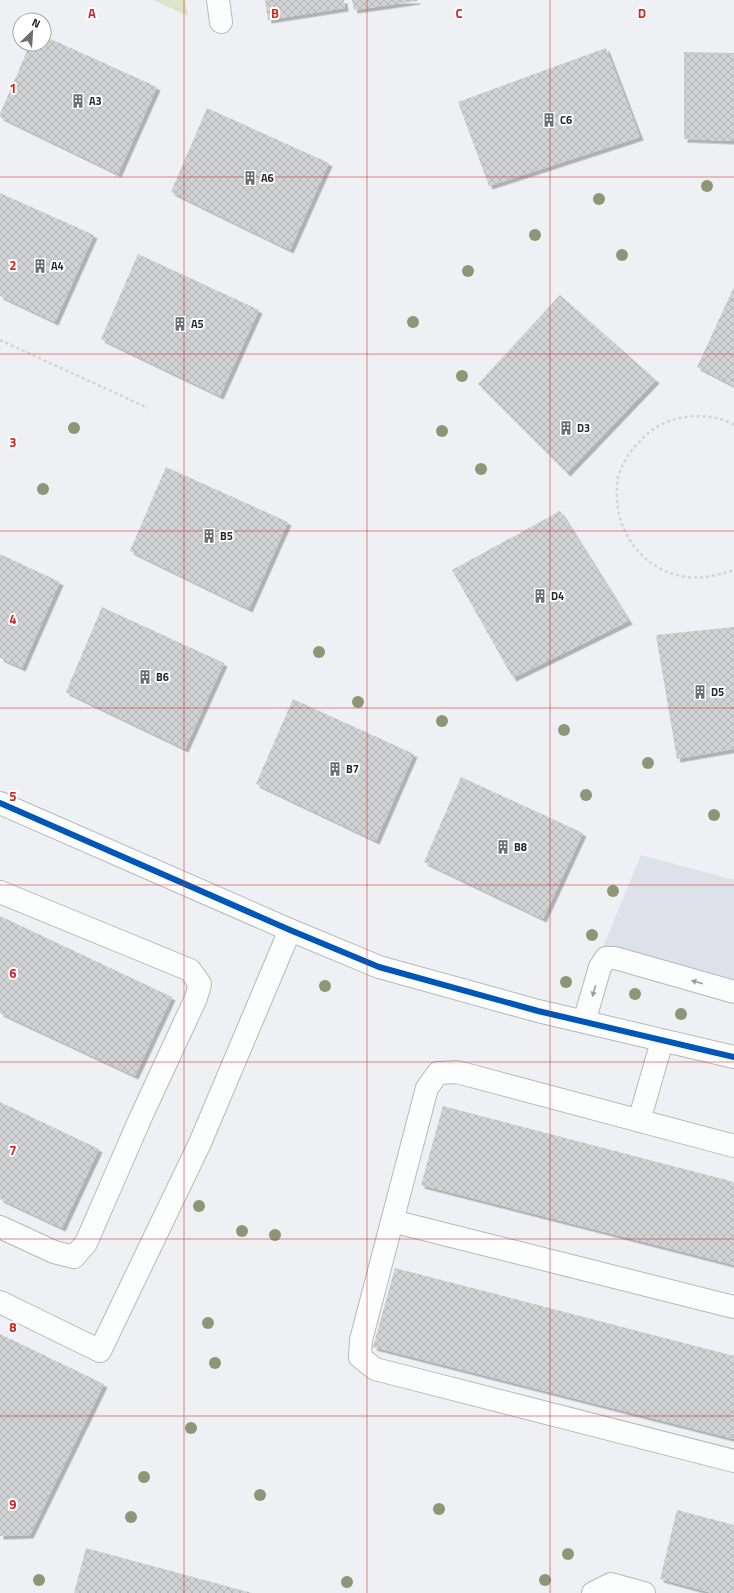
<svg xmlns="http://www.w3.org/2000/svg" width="734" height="1593" font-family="'Titillium Web',sans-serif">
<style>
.built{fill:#dee1e9}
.green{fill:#dee4c7}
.building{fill:url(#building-cross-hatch);filter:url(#shadow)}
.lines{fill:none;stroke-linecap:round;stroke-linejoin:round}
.minor-casing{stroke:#b6b8ba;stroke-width:24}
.path{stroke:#d4d4d4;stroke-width:2.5;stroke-dasharray:3 3;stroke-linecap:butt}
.minor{stroke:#fcfdfd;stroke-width:22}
.cycleway-casing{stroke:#fff;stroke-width:8}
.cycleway{stroke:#0057b8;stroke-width:6}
.tree{fill:#919577}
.oneway{fill:#9c9d9e}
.grid{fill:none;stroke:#d62828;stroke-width:1;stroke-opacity:0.55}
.labels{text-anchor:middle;stroke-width:4;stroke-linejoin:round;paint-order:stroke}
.poi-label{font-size:11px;font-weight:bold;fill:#27282a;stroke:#fff;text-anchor:start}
.grid-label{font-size:13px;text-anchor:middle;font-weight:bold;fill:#d62828;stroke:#fff;stroke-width:4;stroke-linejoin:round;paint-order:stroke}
</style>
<defs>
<pattern id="building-cross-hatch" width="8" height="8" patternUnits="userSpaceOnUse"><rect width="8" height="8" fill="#d0d2d4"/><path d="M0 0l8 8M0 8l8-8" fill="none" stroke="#b3b4b6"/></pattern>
<filter id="shadow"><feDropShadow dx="3.5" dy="3.5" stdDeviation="0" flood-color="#0004"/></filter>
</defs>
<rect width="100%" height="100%" fill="#eef0f3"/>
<!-- built -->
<path class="built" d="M641 855 734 880V986L603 947Z"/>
<!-- green -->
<path class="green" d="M153 0H185L188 16Z"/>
<!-- building -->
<path class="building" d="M265 0H344L345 8 268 20Z
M352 0H417V1L354 10Z
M44 36 157 87 118 174 0 117V114L30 44H44Z
M606 48 640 137 489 186 458 102Z
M684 52 734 53V141L684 139Z
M207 108 329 163 290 250 171 192Z
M0 193 94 235 55 322 0 296Z
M138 254 259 310 220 396 101 339Z
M734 287V386L697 367Z
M560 295 656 380 567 473 478 384Z
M166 467 288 522 249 609 130 551Z
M560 511 629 621 513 678 452 570Z
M0 554 60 582 22 668 0 658Z
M102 607 224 663 185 749 66 692Z
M734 627V749L677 759 656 635Z
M293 699 414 754 376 841 256 784Z
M461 777 583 833 543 919 424 862Z
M0 916 172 997 135 1076 0 1013Z
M0 1102 99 1149 62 1228 0 1199Z
M443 1106 734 1182V1265L421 1185Z
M395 1268 734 1356V1439L373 1347Z
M0 1334 104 1384 30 1535 0 1536Z
M677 1510 734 1525V1593H712L660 1579Z
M86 1548 252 1593H74Z"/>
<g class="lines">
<defs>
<path id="minor" d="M218 0 221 22
M0 803 290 930 379 967 538 1011 734 1057
M0 892 190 970 200 984 196 998 140 1119 86 1243 74 1257 54 1252 0 1227
M584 1022 600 967 606 958H615L734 992
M639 1121 662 1041
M734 1146 457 1072 438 1073 427 1088 361 1340 360 1357 375 1369 734 1461
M392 1221 734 1307
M0 1302 100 1351 200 1143 290 930
M593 1593 611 1584 644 1593"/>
</defs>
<!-- minor casing -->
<use href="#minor" class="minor-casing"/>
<!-- path -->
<path class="path" d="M0 340 148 408
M734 425C719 416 701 415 684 417 667 420 651 428 640 441 630 451 622 463 618 477 617 481 617 487 617 492 615 533 645 572 687 577 703 579 718 575 734 570"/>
<!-- minor -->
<use href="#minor" class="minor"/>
<defs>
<path id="cycleway" d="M0 803 290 930 379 967 538 1011 734 1057"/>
</defs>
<!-- cycleway casing -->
<use href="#cycleway" class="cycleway-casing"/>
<!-- cycleway -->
<use href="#cycleway" class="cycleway"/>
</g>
<!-- trees -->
<g class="tree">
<circle cx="707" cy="186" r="6"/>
<circle cx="599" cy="199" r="6"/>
<circle cx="535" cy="235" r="6"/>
<circle cx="622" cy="255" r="6"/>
<circle cx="468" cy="271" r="6"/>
<circle cx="413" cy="322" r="6"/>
<circle cx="462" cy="376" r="6"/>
<circle cx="74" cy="428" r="6"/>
<circle cx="442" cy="431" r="6"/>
<circle cx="481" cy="469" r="6"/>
<circle cx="43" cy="489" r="6"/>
<circle cx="319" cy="652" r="6"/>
<circle cx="358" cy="702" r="6"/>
<circle cx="442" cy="721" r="6"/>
<circle cx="564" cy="730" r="6"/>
<circle cx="648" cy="763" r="6"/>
<circle cx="586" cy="795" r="6"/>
<circle cx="714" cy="815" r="6"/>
<circle cx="613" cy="891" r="6"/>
<circle cx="592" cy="935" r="6"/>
<circle cx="566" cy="982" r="6"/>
<circle cx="325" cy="986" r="6"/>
<circle cx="635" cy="994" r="6"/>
<circle cx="681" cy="1014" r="6"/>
<circle cx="199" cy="1206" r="6"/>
<circle cx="242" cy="1231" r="6"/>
<circle cx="275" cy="1235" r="6"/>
<circle cx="208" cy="1323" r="6"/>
<circle cx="215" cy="1363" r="6"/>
<circle cx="191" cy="1428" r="6"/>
<circle cx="144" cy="1477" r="6"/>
<circle cx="260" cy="1495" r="6"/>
<circle cx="439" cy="1509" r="6"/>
<circle cx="131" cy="1517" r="6"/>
<circle cx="568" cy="1554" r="6"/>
<circle cx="39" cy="1580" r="6"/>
<circle cx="545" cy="1580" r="6"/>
<circle cx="347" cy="1582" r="6"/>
</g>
<!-- one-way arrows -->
<defs><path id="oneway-solid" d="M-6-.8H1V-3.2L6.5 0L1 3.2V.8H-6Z"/></defs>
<g class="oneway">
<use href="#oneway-solid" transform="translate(697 982) rotate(-164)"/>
<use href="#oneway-solid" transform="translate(594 991) rotate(106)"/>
</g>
<!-- grid -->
<path class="grid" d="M184 0V1593M367 0V1593M550 0V1593M0 177H734M0 354H734M0 531H734M0 708H734M0 885H734M0 1062H734M0 1239H734M0 1416H734"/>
<!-- icons -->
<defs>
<symbol id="building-bare" viewBox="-9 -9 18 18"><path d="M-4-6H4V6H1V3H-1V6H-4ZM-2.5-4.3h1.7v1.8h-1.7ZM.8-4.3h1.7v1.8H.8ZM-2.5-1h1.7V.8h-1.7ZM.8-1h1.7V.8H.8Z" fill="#6d6e70" stroke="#fff" stroke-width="2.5" paint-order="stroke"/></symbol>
</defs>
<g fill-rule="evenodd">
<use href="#building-bare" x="68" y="91" width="20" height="20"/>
<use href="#building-bare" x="539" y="110" width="20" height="20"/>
<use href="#building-bare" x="240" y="168" width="20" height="20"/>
<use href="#building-bare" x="30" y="256" width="20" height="20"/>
<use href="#building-bare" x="170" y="314" width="20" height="20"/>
<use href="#building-bare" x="556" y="418" width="20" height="20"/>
<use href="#building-bare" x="199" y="526" width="20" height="20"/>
<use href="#building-bare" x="530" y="586" width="20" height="20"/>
<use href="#building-bare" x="135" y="667" width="20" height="20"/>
<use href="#building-bare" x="690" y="682" width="20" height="20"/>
<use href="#building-bare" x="325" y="759" width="20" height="20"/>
<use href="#building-bare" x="493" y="837" width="20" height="20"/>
</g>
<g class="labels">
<!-- poi labels -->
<g class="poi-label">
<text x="89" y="105">A3</text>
<text x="560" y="124">C6</text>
<text x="261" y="182">A6</text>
<text x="51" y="270">A4</text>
<text x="191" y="328">A5</text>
<text x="577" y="432">D3</text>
<text x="220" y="540">B5</text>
<text x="551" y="600">D4</text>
<text x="156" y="681">B6</text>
<text x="711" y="696">D5</text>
<text x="346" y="773">B7</text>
<text x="514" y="851">B8</text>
</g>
</g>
<g class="grid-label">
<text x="92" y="18">A</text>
<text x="275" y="18">B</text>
<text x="459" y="18">C</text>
<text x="642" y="18">D</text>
<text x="13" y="93">1</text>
<text x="13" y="270">2</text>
<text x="13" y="447">3</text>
<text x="13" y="624">4</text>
<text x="13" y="801">5</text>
<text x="13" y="978">6</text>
<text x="13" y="1155">7</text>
<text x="13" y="1332">8</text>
<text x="13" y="1509">9</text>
</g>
<!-- north arrow -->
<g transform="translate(32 32) rotate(25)"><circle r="19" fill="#ffffff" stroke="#a9a9aa"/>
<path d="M0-3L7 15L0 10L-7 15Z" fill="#6d6e70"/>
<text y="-6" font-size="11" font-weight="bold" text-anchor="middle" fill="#27282a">N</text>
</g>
</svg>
